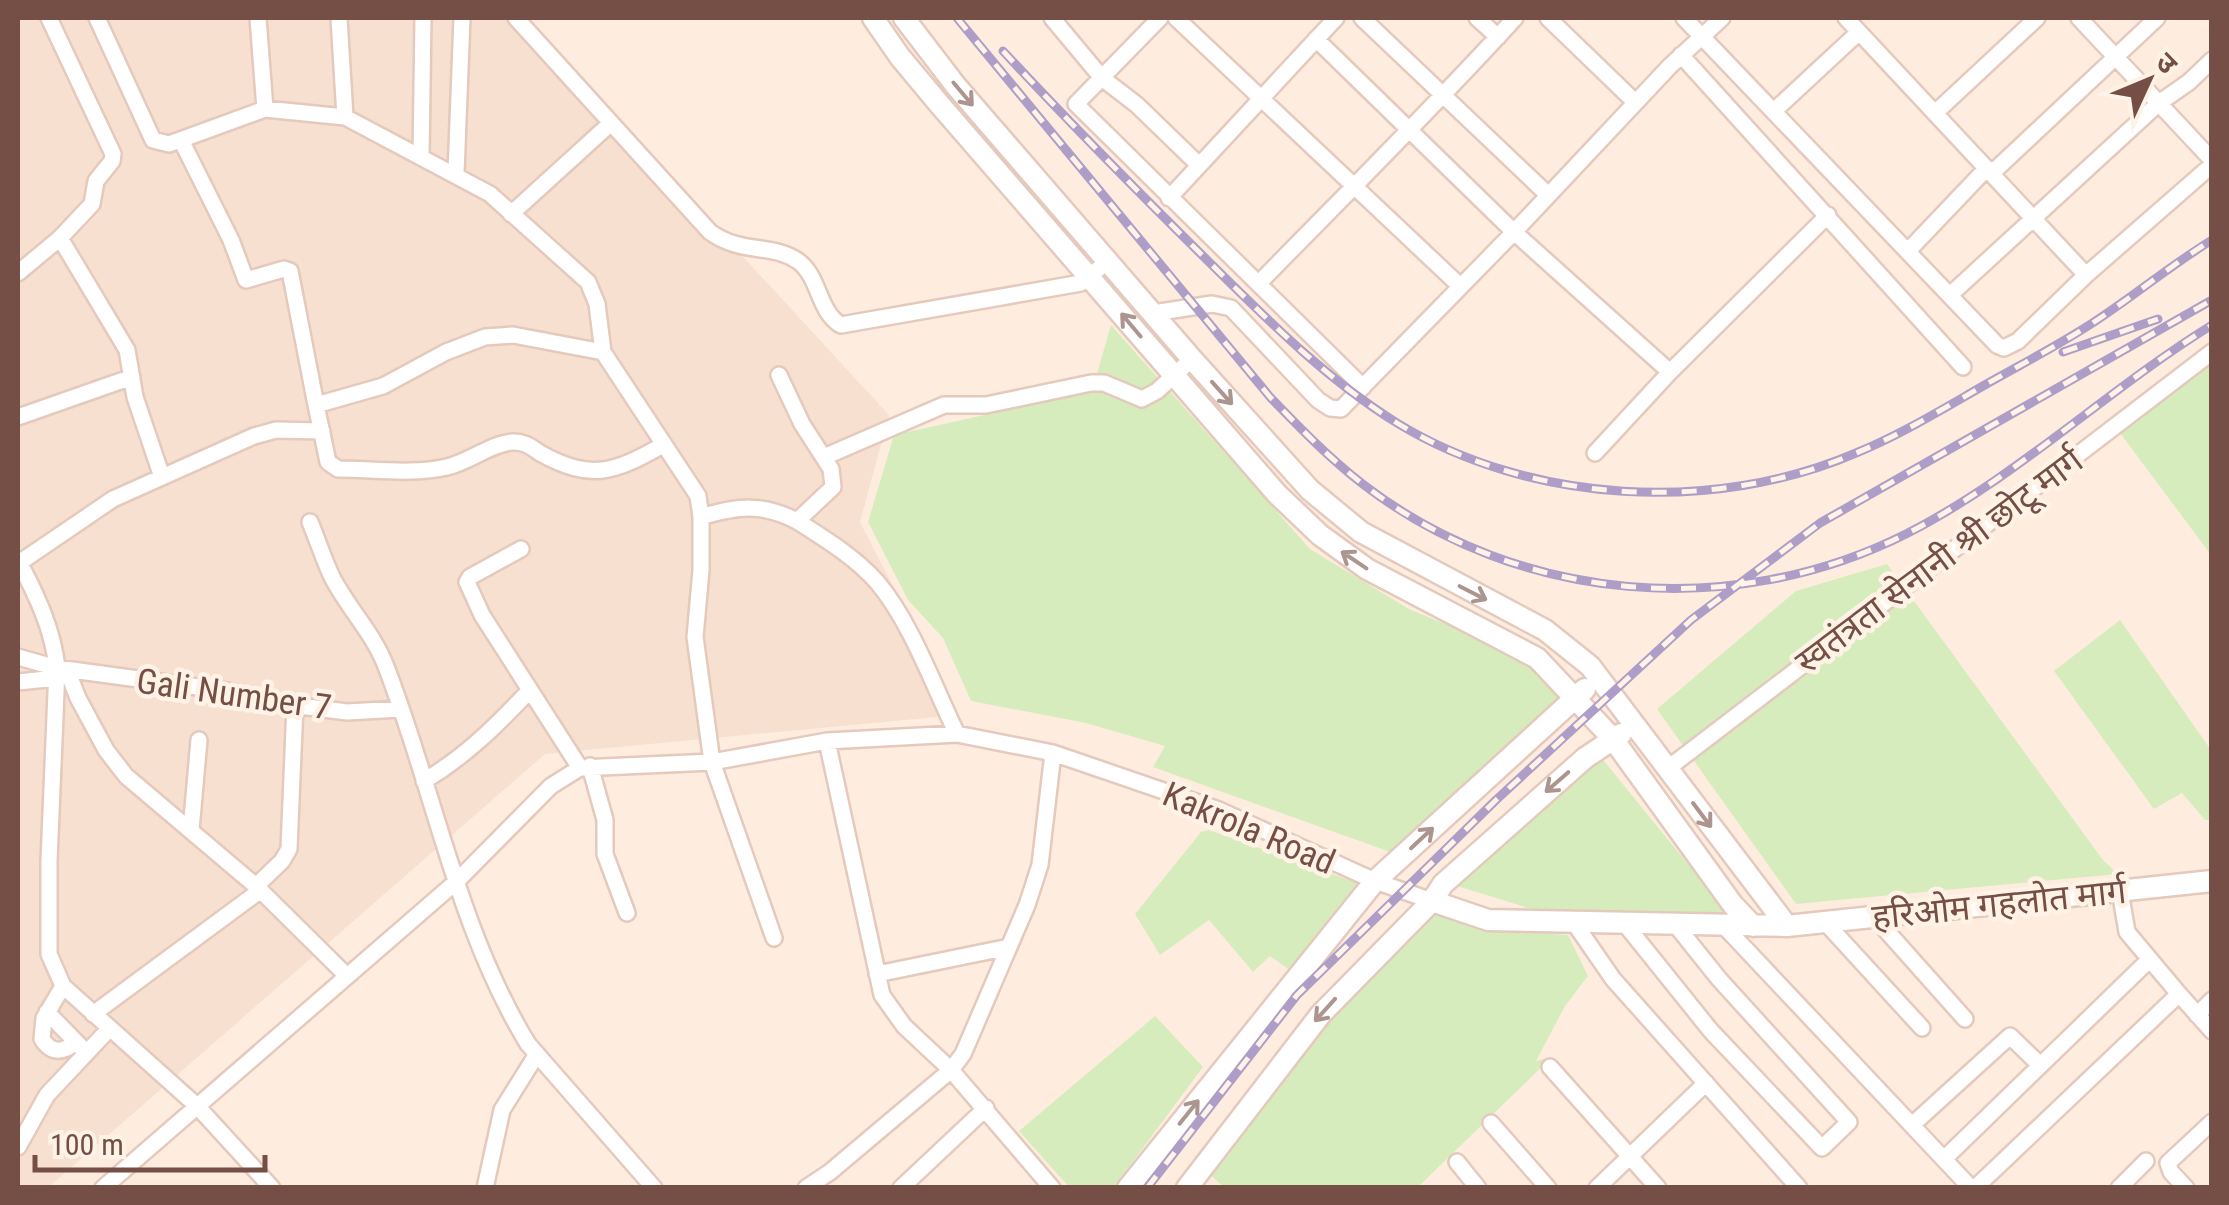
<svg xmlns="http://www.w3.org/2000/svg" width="2229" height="1205" font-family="'Roboto Condensed','Noto Sans Devanagari',sans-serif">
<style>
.residential{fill:#f8e0d0}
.green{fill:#d7ecbd}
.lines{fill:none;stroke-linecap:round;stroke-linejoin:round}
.minor-casing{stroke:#e4c9bd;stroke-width:20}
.tertiary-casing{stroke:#e4c9bd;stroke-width:25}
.minor{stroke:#fff;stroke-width:15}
.tertiary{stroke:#fff;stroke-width:20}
.rail-casing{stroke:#ae9ec7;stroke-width:9}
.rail{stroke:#fff2e6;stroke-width:5;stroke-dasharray:15;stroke-linecap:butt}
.oneway{stroke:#ac958f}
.labels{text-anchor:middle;stroke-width:9;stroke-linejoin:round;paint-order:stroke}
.street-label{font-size:35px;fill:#754f45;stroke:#fff2e6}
</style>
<rect width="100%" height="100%" fill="#feeddf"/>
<!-- residential -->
<path class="residential" d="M18 18H523L889 415 860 522 959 715 545 754 49 1187H18Z"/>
<!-- green -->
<path class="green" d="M1111 325 1310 549 1409 609 1484 640 1535 670 1561 700 1477 772 1393 853 1153 767 1165 746 1086 723 971 701 943 638 908 600 868 522 894 435 1092 391Z
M2211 356V555L2117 429Z
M1887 564 2103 860 2118 874 1796 904 1657 709 1796 591Z
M2120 620 2211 750V820H2205L2182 793 2154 809 2054 671Z
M1600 756 1731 917 1551 915 1457 886Z
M1209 830 1360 884 1288 969 1270 956 1253 972 1209 920 1160 955 1135 914 1201 832Z
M1431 910 1497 930 1568 935 1588 976 1565 1006 1536 1061 1552 1057 1418 1187H1224L1208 1173 1335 1008Z
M1155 1016 1203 1067 1114 1187H1069L1019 1131Z"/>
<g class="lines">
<defs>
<path id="minor" d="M49 18 113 154 112 161 96 181 92 204 60 238
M97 18 153 140 169 144 265 109 345 117 490 194 588 282 597 304 603 352 698 496 701 517V570L695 637 712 762 774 938
M258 18 265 109
M339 18 345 117
M516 18 710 232C742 255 772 243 798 261 820 277 818 312 841 325L1081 283 1107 262
M1052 18 1102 78 1137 105 1199 165
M1160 18 1076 104 1363 387
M1176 18 1460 286
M1362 18 1547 194
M1477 18 1498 37
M1548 18 1635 102
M1684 18 1997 345 2004 348 2018 341 2086 275
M1846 18 2086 275 2212 165
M2079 18 2212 160
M1316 39 1514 232 1670 372
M1681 55 1963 367
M1775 110 1859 32
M1935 113 2037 18
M181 140 231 240 246 280 284 269 290 271 316 405
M421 156 423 18
M456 173 462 18
M1992 173 2157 18
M1169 198 1336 18
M511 214 611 123
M1908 251 1987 168
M18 273 60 238 127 350 135 397 162 477
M1259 283C1345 195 1433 108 1515 18
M1950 295 2159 103 2189 82 2212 60
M1153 313 1212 304 1231 308 1318 400 1330 408 1341 409 1514 232 1670 66 1722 18
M603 352 513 335 485 337 446 352 383 386 316 405 328 462 338 469C373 469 413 475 447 467 469 462 490 444 512 442 524 441 531 447 540 453 592 482 615 472 663 445
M18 417 132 377
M1595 453 1670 372 1828 215
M824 457 944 405H986L1091 383H1104L1142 399 1157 391 1192 359
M701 517C738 506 762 503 797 521L833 487 831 469 802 424 779 375
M797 521C825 539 855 557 877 582 911 622 934 687 957 734
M310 522C318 541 324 561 333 579 349 609 372 632 385 664 434 789 457 928 528 1044L654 1188
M521 549 470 577 467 582 482 615 580 768
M18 560C36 594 53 629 57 668L49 861V954L63 986 197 1106 272 1188
M19 563 113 499 254 436 276 430 322 431
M18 657 57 668 227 691 276 703 347 712 401 709
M67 670 78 698 106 750 126 776 256 886 347 976
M18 682 57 678
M827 741 882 995 904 1026 951 1070 1052 1188
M590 766 605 820V854L627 913
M1667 769 2212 352
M424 781C466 756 497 725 530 690
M191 830 199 740
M256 886 282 861 289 849 295 705
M1876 919 1965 1019
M1825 922 1922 1028
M1575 924 1613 979 1799 1188
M1625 924 1711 1031 1822 1148 1849 1122 1719 979 1675 924
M1723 925 1971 1188
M877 974 1009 947
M63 986 44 1018 42 1039C52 1055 64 1052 76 1042
M2179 994 2212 1031
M47 1012 83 1049
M93 1014 261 890
M2197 1015 2212 1000
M1550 1067 1658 1188
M1491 1123 1548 1188
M1912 1125 2010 1036 2040 1065
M18 1147 47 1095 110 1028
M1944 1159 2149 960
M1457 1162 1478 1188
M103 1188 457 881 551 786 580 768 712 762 827 741 957 734 1053 753 1219 810 1375 881 1432 901
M485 1188 502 1110 537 1054
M806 1188 830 1172 951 1070 963 1054 1027 905 1040 865 1053 753
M901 1188 986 1108
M1597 1188 1706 1083
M1975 1188 2179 994 2127 932 2120 891
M2119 1188 2146 1161
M2186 1188 2171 1172 2168 1163 2212 1122"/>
<path id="tertiary" d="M873 18 900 57 940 105 1277 494 1320 535 1367 569 1537 658 1613 739 1733 905 1753 926
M904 18 956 86 1192 359 1310 490 1361 532 1545 630 1590 666 1787 926
M1432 901 1488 920 1787 926 2212 881
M1128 1188 1375 881 1585 689
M1187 1188 1321 1014 1432 901 1443 884 1585 758 1621 734"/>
</defs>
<!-- minor casing -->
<use href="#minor" class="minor-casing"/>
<!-- tertiary casing -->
<use href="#tertiary" class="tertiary-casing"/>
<!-- minor -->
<use href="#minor" class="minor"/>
<!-- tertiary -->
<use href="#tertiary" class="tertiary"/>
<defs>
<path id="rail" d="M957 18 1270 397C1300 428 1329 458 1364 485 1518 603 1733 621 1906 534 2015 479 2108 389 2212 325
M1003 51C1068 121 1135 189 1203 256 1265 317 1323 377 1397 423 1530 504 1714 514 1856 453 1900 435 1941 410 1983 386 2020 365 2059 345 2094 322 2134 296 2171 265 2212 240
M2063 352 2158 319
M1147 1188 1297 995 1496 800 1691 620 1820 523 2212 300"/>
</defs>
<!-- rail casing -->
<use href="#rail" class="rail-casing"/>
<!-- rail -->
<use href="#rail" class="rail"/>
</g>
<!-- one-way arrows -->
<defs><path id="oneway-shaft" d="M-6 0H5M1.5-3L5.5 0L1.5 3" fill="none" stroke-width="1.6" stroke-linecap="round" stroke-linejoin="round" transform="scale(2.5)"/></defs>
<g class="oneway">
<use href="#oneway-shaft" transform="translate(963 94) rotate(50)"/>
<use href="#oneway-shaft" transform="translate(1131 325) rotate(-130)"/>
<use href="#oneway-shaft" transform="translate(1222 393) rotate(48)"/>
<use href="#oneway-shaft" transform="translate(1354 560) rotate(-146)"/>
<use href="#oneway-shaft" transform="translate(1473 593) rotate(27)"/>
<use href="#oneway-shaft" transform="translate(1557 782) rotate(139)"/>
<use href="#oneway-shaft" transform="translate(1702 815) rotate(53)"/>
<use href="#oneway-shaft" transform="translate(1422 838) rotate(-43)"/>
<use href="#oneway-shaft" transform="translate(1325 1010) rotate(132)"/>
<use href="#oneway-shaft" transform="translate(1189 1112) rotate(-51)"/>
</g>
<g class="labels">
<!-- street labels -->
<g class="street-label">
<text transform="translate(1939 561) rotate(-37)" y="12">स्वतंत्रता सेनानी श्री छोटू मार्ग</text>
<text transform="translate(234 694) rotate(8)" y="12">Gali Number 7</text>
<text transform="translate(1249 828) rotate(23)" y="12">Kakrola Road</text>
<text transform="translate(1999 904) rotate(-6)" y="12">हरिओम गहलोत मार्ग</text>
</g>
</g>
<!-- border -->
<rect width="2229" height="1205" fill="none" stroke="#754f45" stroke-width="40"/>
<!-- north arrow -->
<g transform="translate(2149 80) rotate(46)" stroke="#fff2e6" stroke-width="8" paint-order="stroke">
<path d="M0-8L18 38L0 25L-18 38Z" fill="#754f45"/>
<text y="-15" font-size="28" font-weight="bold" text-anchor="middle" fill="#754f45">उ</text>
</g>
<!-- scale -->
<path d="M35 1155v15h230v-15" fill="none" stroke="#754f45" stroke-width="5"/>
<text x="50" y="1155" font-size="30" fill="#754f45" stroke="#fff2e6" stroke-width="8" paint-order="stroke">100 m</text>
</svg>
